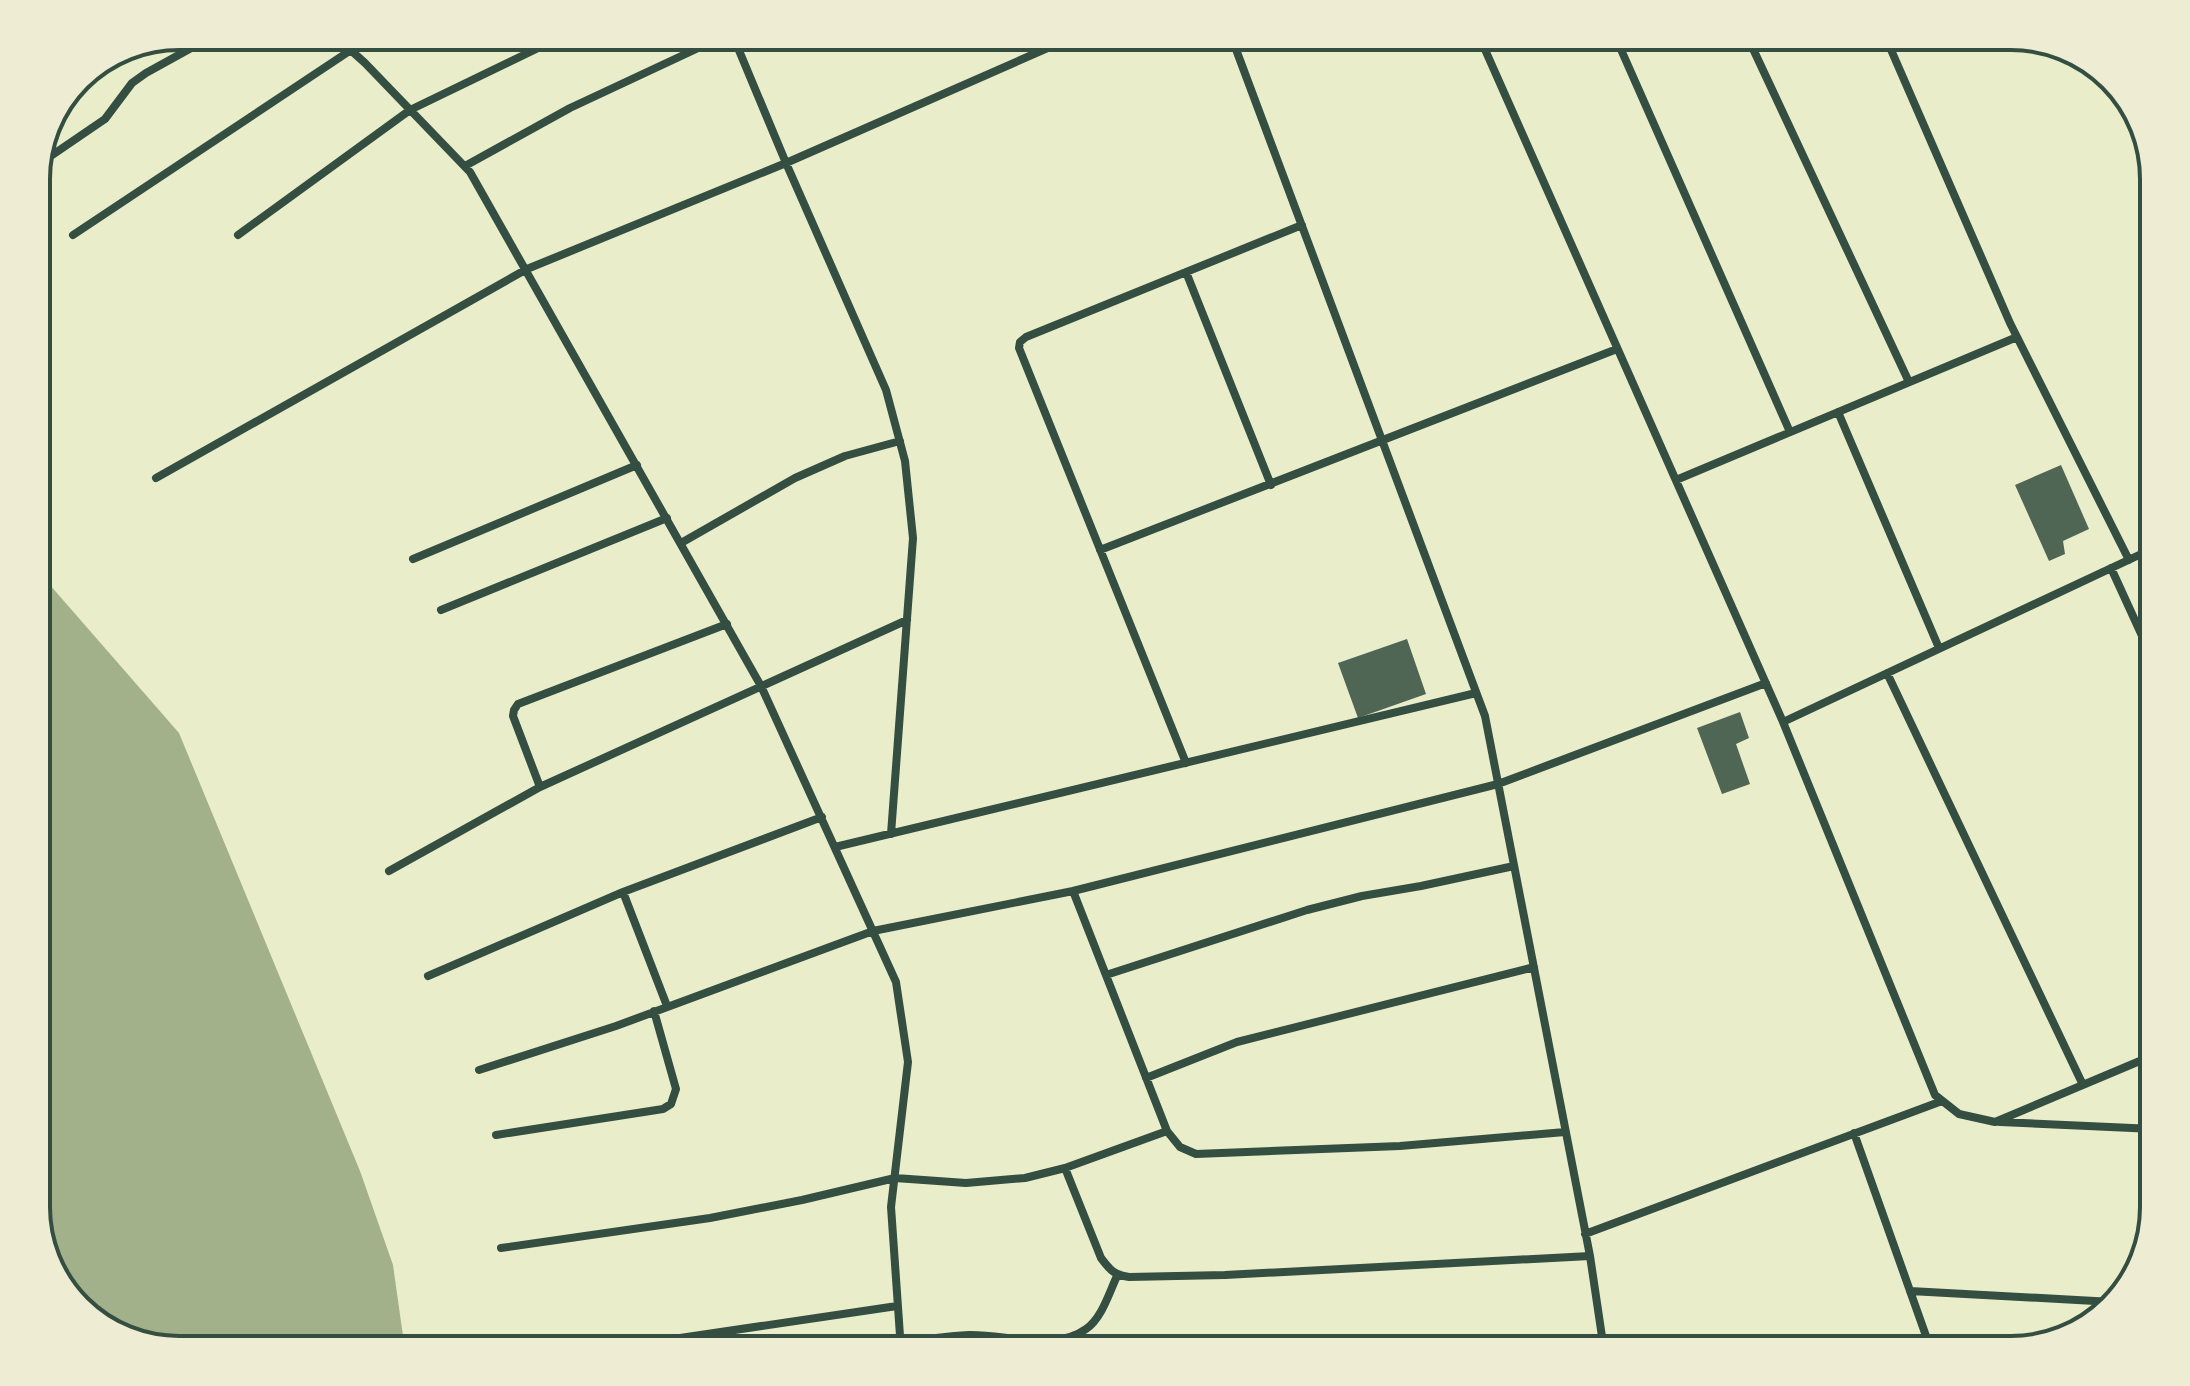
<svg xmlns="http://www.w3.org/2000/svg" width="2190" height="1386" font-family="Roboto,sans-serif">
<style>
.water{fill:#a3b18a}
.building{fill:#4f6655}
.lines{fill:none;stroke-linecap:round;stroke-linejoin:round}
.minor{stroke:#344e41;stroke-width:8}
.rim{fill:none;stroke:#344e41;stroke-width:4}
</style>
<rect width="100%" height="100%" fill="#e9edc9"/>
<!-- water -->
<path class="water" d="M36 569 179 733 360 1171 393 1265 405 1350H179L100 1326 55 1278 36 1216Z"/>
<!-- building -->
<path class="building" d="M2061 465 2089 529 2063 541 2065 554 2049 561 2015 485Z
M1407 639 1426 694 1358 718 1338 663Z
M1740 712 1749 738 1736 744 1750 784 1722 794 1697 728Z"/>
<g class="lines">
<!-- minor -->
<path class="minor" d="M335 36 365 63 470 172 761 686 896 982 908 1062 891 1207 901 1350
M733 36 786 163 886 390 905 461 913 538 891 834
M1231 36 1485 716 1590 1256 1604 1350
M1479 36 1783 722 2154 548
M1615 36 1790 432
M1747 36 1909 382
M1885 36 2010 323 2129 560
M737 44 757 36
M42 162 105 119 132 83 146 73 213 36
M465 166 570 108 724 36
M73 235 351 50 375 36
M238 235 410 110 563 36
M1186 272 1271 485
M1838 412 1939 648
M156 478 527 269 786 163 1075 36
M1676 480 2017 337
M681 543 795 478 845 456 900 441
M1100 550 1617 349
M413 559 637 465
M2111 568 2154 662
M441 610 667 518
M1887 673 2083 1085
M1783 722 1935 1095 1959 1114 1995 1122 2154 1055
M1186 763 1019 348 1020 342 1026 337 1302 225
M540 787 513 716 514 710 518 704 727 624
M835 847 1476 693
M389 871 540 787 907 620
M1073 891 1167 1131 1180 1147 1196 1154 1400 1146 1565 1132
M623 892 667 1006
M1106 975 1307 910 1362 896 1421 886 1514 866
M428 976 623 892 822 817
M479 1070 616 1026 873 931 1073 891 1498 784 1766 683
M1146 1078 1237 1042 1534 967
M2000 1122 2154 1129
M1854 1133 1931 1350
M496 1135 663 1109 671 1104 676 1089 654 1011
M1065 1168 1101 1258C1110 1270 1114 1275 1129 1277L1225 1275 1590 1256
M1585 1234 1942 1101
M501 1248 710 1218 802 1200 895 1178 966 1183 1025 1178 1065 1168 1167 1131
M1910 1291 2113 1302
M900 1342C923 1340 946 1336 969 1335 1005 1334 1055 1352 1086 1329 1102 1318 1109 1293 1117 1276
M599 1350 897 1306"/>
</g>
<!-- crop -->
<path d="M0 0H2190V1386H0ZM179 50H2011A129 129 0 0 1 2140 179V1207A129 129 0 0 1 2011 1336H179A129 129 0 0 1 50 1207V179A129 129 0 0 1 179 50Z" fill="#eeecd3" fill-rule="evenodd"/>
<path class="rim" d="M179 50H2011A129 129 0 0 1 2140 179V1207A129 129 0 0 1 2011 1336H179A129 129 0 0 1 50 1207V179A129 129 0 0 1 179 50Z"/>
</svg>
